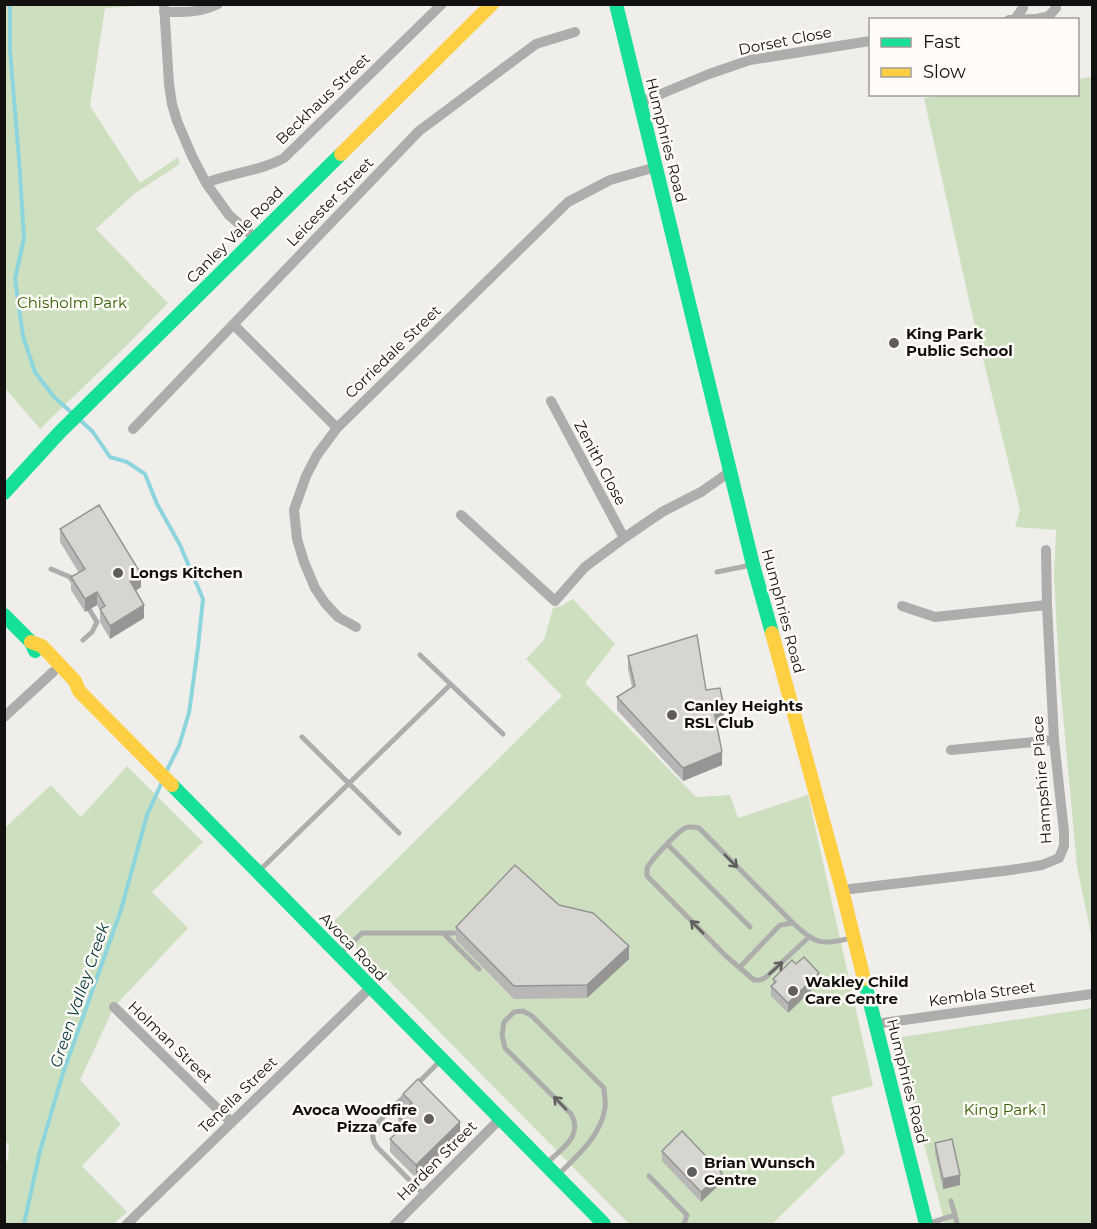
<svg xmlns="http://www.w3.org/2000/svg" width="1097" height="1229" font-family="Montserrat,sans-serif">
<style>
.park{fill:#cce0bf}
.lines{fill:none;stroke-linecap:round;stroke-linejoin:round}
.stream{stroke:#8dd5dd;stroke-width:4}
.lane{stroke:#adadac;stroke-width:5}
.street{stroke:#adadac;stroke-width:10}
.fast{stroke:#16e098;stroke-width:14}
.slow{stroke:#ffcf43;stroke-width:14}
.wall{fill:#b8b7b5}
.shaded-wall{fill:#969593}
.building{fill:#d6d5d2;stroke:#969593;stroke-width:1.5}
.oneway{stroke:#605f5e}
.poi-dot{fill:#605e5c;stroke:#fffbf7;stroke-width:2}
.labels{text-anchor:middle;stroke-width:5;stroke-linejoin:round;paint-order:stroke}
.street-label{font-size:15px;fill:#12110f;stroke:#fffbf7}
.park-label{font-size:15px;fill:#306000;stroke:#fffbf7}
.poi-label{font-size:15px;font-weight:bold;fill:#12110f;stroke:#fffbf7;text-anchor:start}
.water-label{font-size:16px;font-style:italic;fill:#02373c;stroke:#fffbf7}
</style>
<rect width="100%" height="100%" fill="#f0eeeb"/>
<!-- park -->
<path class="park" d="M4 5H156L105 8 90 106 140 183 178 157 180 164 135 193 96 229 168 303 128 344 40 429 5 388Z
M1092 77V939L1077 867 1059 671 1054 576 1056 530 1015 527 1020 510 970 305 924 98 954 94H1078V79Z
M573 599 615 644 585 683 696 797 730 795 738 818 808 795 873 1086 831 1097 845 1153 772 1224H629L332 923 562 696 526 659 544 640 553 608 561 606Z
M127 766 203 842 152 892 188 928 114 1007 80 1080 121 1124 82 1166 127 1212 113 1224H5V1164L8 1159 9 1146 5 1140V828L51 785 81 817Z
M1092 1008V1224H945L896 1038Z"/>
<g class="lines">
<!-- stream -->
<path class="stream" d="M10 4V50L19 159 24 238 15 279 23 336 35 372 54 397 72 413
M78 418 93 432 110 457 127 462 145 474 157 504 180 545 203 599 198 647 189 713 179 746 166 772
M24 1224 40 1151 63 1073 121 910 147 815 162 782"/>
<!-- lane -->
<path class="lane" d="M51 569 70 577 74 583
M717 572 751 565
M83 640 92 632 97 622 89 609
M420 655 503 734
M302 737 399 833
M667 844 750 927
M259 871 450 685
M443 933 479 969
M809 937 765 978 760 980H754L727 957 650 879 647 876V868C652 859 676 833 685 828 689 826 694 827 699 828L793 923C817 945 820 945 852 938
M340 954 362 933H454
M740 967 780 925 793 923
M417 1084 440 1061
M406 1095C398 1103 375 1121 373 1133 372 1138 374 1143 377 1147L425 1196
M546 1164C561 1149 584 1136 571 1114L505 1048 502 1035 504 1022 514 1012 523 1011 532 1016 604 1088C604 1094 606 1101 605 1108 601 1136 577 1156 558 1175
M649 1176 687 1215 684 1224
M951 1201 955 1215
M927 1224 955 1215 957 1224"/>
<!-- street -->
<path class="street" d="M164 4 169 84 172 104 177 121 192 156 206 183 229 215 255 238
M164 12C185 12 199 13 218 4
M1015 19 1023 8V4
M1009 20 1036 19 1049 16 1056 8 1055 4
M639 103 709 74 750 60 870 41
M206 183C231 173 261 171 284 158L442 4
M234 325 337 428
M551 401 624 538
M133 429 419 131 536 44 575 32
M461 515 555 601 585 567 624 538 662 512 701 492 731 471
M902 606 935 617 1047 605
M356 627 338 617 325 603 315 588 304 562 297 539 294 510 306 476 317 455 337 428 568 202 610 180 656 167
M4 717 53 672
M951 750 1054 740
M842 890 1011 870 1042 865 1059 858 1064 846V832L1054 740 1047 605 1046 550
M114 1007 231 1122
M875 1024 1092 994
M127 1224 370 988
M395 1224 500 1119"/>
<!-- fast -->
<path class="fast" d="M616 4 753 565 772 633
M4 493 59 433 341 154
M4 615 31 642 35 651
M172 785 604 1224
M864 979 926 1224"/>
<!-- slow -->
<path class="slow" d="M341 154 492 4
M772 633 842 890 864 979
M31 642 42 646 75 681 79 691 172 785"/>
</g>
<!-- wall -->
<path class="wall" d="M60 529 141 587 136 591 144 618 110 639 100 622V610L97 605 85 612 71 590V577L79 573 60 542Z
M628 656 706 690 724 720 716 723 722 765 683 781 617 710V697L632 687 628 669Z
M559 905 629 959 587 998 514 999 456 940V927Z
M796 964 819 983 788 1013 771 996V986L773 985V979Z
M403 1094 460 1135 416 1178 390 1152V1139L399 1130 398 1129V1116L405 1109 403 1107Z
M935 1143 960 1185 943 1189 935 1153Z
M662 1151 722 1182 701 1202 662 1161Z"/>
<!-- shaded-wall -->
<path class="shaded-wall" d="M141 574V587L130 594V581Z
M97 592V605L85 612V599Z
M144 605V618L110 639V626Z
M724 707V720L714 724V711Z
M722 752V765L683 781V768Z
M629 946V959L587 998V985Z
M819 973V983L788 1013V1003Z
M460 1122V1135L416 1178V1165Z
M722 1173V1182L701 1202V1192Z
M960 1175V1185L943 1189V1179Z"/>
<!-- building -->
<path class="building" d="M99 505 141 574 130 581 144 605 110 626 100 609 105 606 97 592 85 599 71 577 85 569 60 529Z
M697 635 706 690 720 688 724 707 714 711 722 752 683 768 617 697 635 686 628 656Z
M515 865 559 905 593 913 629 946 587 985 514 986 456 927Z
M804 957 819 973 788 1003 771 986 776 982 773 979 792 960 796 964Z
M418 1079 460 1122 416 1165 390 1139 406 1124 398 1116 412 1103 403 1094Z
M682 1131 722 1173 701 1192 662 1151Z
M952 1139 960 1175 943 1179 935 1143Z"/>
<!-- one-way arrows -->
<defs><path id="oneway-shaft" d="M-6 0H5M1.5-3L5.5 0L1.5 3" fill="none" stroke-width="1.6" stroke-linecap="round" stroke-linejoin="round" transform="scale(1.5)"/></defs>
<g class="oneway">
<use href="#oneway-shaft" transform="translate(731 861) rotate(45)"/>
<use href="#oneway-shaft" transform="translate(697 927) rotate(-135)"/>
<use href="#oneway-shaft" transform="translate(776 968) rotate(-42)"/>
<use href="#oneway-shaft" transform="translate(560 1103) rotate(-134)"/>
</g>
<!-- markers -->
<g class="poi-dot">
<circle cx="894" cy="343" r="6"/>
<circle cx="118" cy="573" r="6"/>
<circle cx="672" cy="715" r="6"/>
<circle cx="793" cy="991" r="6"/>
<circle cx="429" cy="1119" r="6"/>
<circle cx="692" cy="1172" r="6"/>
</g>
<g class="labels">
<!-- street labels -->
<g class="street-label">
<text transform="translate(785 41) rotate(-11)" y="5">Dorset Close</text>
<text transform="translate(323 99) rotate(-44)" y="5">Beckhaus Street</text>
<text transform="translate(666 140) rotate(76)" y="5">Humphries Road</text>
<text transform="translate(330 202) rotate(-46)" y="5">Leicester Street</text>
<text transform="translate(235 235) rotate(-45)" y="5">Canley Vale Road</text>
<text transform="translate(393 352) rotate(-44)" y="5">Corriedale Street</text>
<text transform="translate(600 463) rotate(62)" y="5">Zenith Close</text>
<text transform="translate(783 611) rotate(75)" y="5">Humphries Road</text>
<text transform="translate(1042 780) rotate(-94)" y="5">Hampshire Place</text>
<text transform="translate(353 947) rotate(46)" y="5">Avoca Road</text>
<text transform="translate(982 994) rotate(-8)" y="5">Kembla Street</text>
<text transform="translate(170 1042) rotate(44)" y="5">Holman Street</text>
<text transform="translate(907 1081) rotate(76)" y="5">Humphries Road</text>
<text transform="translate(238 1095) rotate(-44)" y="5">Tenella Street</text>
<text transform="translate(437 1161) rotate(-45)" y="5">Harden Street</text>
</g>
<!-- park labels -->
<g class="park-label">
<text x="72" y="308">Chisholm Park</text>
<text x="1005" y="1115">King Park 1</text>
</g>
<!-- poi labels -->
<g class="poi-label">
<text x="906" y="339">King Park<tspan x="906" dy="17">Public School</tspan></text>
<text x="130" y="578">Longs Kitchen</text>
<text x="684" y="711">Canley Heights<tspan x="684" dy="17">RSL Club</tspan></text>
<text x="805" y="987">Wakley Child<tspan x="805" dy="17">Care Centre</tspan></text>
<text x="417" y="1115" text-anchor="end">Avoca Woodfire<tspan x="417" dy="17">Pizza Cafe</tspan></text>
<text x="704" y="1168">Brian Wunsch<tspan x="704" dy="17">Centre</tspan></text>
</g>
<!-- water labels -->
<g class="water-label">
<text transform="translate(79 995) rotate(-71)" y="6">Green Valley Creek</text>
</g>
</g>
<!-- border -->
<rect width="1097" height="1229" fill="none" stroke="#12110f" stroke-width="12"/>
<!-- legend -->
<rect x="869" y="18" width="210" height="78" fill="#fffbf7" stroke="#a09d9a" stroke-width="1.5"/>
<rect x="881" y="38" width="30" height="9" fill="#16e098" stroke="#a09d9a" stroke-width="1.5"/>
<text x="923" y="48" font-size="18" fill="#12110f">Fast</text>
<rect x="881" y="68" width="30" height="9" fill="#ffcf43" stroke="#a09d9a" stroke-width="1.5"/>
<text x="923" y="78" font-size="18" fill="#12110f">Slow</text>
</svg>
